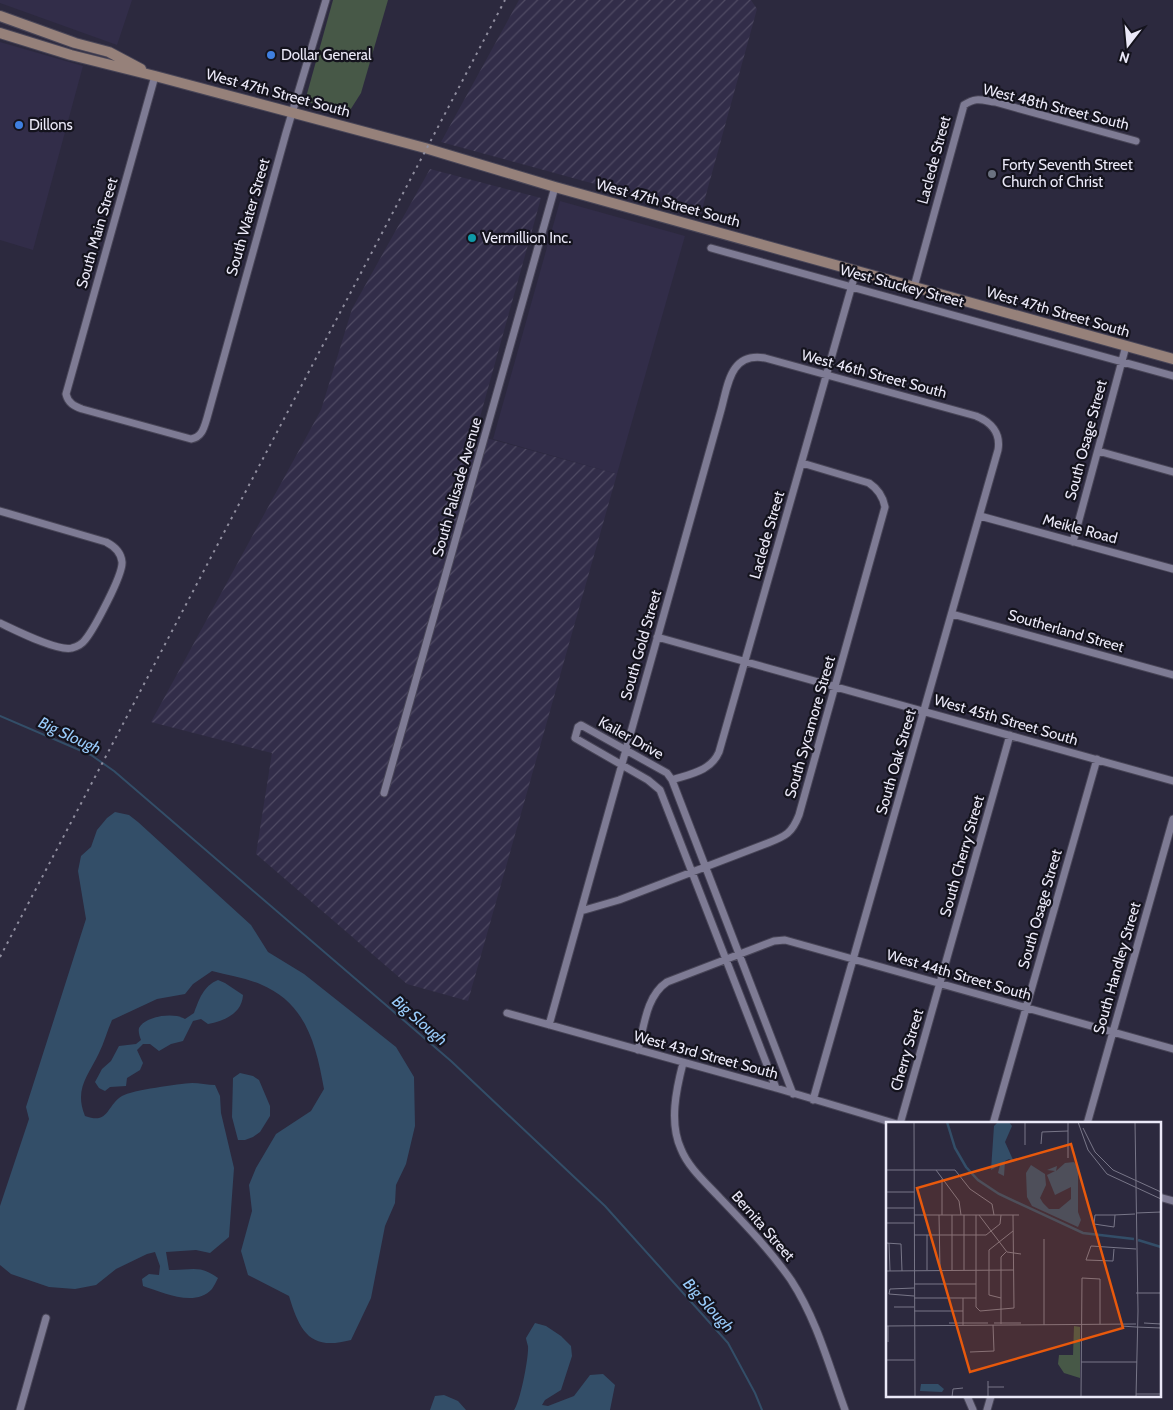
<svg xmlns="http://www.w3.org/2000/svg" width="1173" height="1410" font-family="Cabin,sans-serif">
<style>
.built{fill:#322d49}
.industrial{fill:url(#industrial-furrows)}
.green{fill:#475847}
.water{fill:#334e68}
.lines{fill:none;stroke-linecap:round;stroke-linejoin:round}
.stream{stroke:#334e68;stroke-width:2}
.street-casing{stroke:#484557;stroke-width:9}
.secondary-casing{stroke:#484557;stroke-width:12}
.street{stroke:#7e7b94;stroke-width:7}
.secondary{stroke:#96817a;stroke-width:10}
.rail{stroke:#908e9f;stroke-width:2;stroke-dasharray:2.5 5;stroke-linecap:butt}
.shop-dot{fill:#3f7fe0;stroke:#14131d;stroke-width:2}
.worship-dot{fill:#6b7280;stroke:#14131d;stroke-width:2}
.culture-dot{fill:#0f9aa8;stroke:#14131d;stroke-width:2}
.labels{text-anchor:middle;stroke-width:4.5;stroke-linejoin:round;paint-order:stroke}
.poi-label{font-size:15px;fill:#ebe9f8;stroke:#14131d;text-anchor:start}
.street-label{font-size:15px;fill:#ebe9f8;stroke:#14131d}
.water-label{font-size:16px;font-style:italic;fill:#98caf9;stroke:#14131d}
.inset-river{fill:none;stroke:#334e68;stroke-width:2.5}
.inset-road{fill:none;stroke:#787688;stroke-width:1}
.view{fill:#e8590c;fill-opacity:0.15;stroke:#e8590c;stroke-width:2.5}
.inset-edge{fill:none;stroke:#ebe9f8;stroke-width:2.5}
</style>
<defs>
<pattern id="industrial-furrows" width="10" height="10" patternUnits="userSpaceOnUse" patternTransform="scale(1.25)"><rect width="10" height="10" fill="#322d49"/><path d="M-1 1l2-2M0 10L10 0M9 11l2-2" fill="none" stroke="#504b64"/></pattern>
</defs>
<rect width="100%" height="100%" fill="#2c293e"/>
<!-- built -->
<path class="built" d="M0 0H132L117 45 0 3Z
M0 42 83 66 33 250 0 240Z
M560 201 685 236 617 474 493 439Z"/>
<!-- industrial -->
<path class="industrial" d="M519 0H751L757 9 701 213 441 142Z
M430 169 541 198 475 435 617 474 468 1001 407 984 256 854 272 753 151 722 321 410 352 309Z"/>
<!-- green -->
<path class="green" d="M333 0H388L361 93 347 115 305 101Z"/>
<!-- water -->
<path class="water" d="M115 812 129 815 138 822 251 925 268 952 304 974 396 1047 414 1077 415 1126 406 1164 396 1185 395 1203 385 1226 371 1298 351 1340C310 1351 300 1332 289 1296L248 1275 241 1251 252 1211 249 1185 256 1168 276 1134 311 1111 324 1089C316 1044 306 1003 260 984 245 978 228 975 212 971L193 984 185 994 157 999 112 1020C107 1031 104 1043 99 1053 88 1076 74 1089 85 1116 109 1125 106 1106 122 1096 132 1090 179 1084 192 1083 199 1083 208 1085 215 1085L220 1096 221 1113 234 1168 229 1237 210 1253 196 1250 166 1252 169 1270C190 1271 199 1264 218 1278 216 1282 214 1286 212 1289 195 1308 162 1292 143 1286L142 1279 149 1274 159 1275 160 1266 155 1252 147 1254 116 1269 96 1285 75 1289 49 1287 11 1274 0 1265V1206L29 1119 26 1107 86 919 78 871 81 856 91 847 97 830 107 818Z
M218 980 225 983 243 995C242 1013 225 1021 208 1024L201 1019 193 1021 183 1041 171 1044 159 1051 150 1044H143L137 1050 143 1063 140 1070 127 1078 126 1086 110 1087 105 1091 99 1088 95 1082 102 1069 111 1061 119 1046 136 1044 141 1040C140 1037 138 1032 139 1028 145 1016 174 1012 185 1019L194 1013C199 1000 203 986 218 980Z
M240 1073 253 1076 259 1080 270 1106V1116L260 1132 253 1137 245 1140H238L232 1117 233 1078Z
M535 1323 546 1326 561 1336 571 1346 572 1356 561 1390 545 1400 542 1405 548 1406 574 1396 590 1375 603 1374 615 1385 610 1410H514C520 1403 529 1357 528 1346 528 1346 526 1339 526 1338Z
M444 1395 458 1401 466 1410H430L435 1396Z"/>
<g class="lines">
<!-- stream -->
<path class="stream" d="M0 716 91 755 114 771 451 1061 605 1206 728 1343 755 1393 762 1410"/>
<defs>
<path id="street" d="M155 76 66 394C68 403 74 406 82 409L191 439C202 437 204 428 207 418L286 133 326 0
M711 248 1173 376
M914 287 964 105C976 97 981 100 995 102L1136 141
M1098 451 1173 472
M0 511 106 542C114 546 121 552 122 562 123 575 94 629 85 640 82 644 76 647 72 648 58 652 15 630 0 623
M980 516 1173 569
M1073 542 1126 346
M952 614 1173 675
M657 637 1173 781
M672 780C690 774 711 771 719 752L856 271
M384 793 555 187
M581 911 619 900 768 843C786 836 792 833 799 815L885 507C883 496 878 489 869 483L802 463
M507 1013 776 1088 897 1124
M549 1025 721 410C728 385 730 352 765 358L976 416C991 422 1001 433 998 450L813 1100
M638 1050C644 1027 646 996 667 982L774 941 785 940 1173 1049
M683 1063C676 1090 669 1123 681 1149 688 1167 705 1182 719 1197 744 1223 770 1250 791 1280 817 1320 829 1366 845 1410
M776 1088 660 790 648 780 575 738 578 727 581 725 667 773 672 780 793 1094
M900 1124 1010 735
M993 1124 1097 759
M1087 1124 1173 819
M1159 1197 1173 1201
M967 1396 973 1410
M20 1410 46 1318
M987 1410 991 1396"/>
<path id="secondary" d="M0 16 75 43 109 52 141 69
M0 33 71 55 155 76 425 148 555 187 1173 359"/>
</defs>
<!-- street casing -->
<use href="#street" class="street-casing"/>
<!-- secondary casing -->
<use href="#secondary" class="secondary-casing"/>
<!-- street -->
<use href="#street" class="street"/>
<!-- secondary -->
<use href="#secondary" class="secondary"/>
<!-- rail -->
<path class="rail" d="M0 957 505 0"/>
</g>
<!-- markers -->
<g class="shop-dot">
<circle cx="271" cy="55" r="5"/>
<circle cx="19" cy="125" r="5"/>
</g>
<circle class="worship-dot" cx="992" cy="174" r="5"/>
<circle class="culture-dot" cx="472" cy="238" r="5"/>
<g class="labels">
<!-- poi labels -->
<g class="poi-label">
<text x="281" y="60">Dollar General</text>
<text x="29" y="130">Dillons</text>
<text x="1002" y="170">Forty Seventh Street<tspan x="1002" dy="17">Church of Christ</tspan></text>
<text x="482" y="243">Vermillion Inc.</text>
</g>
<!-- street labels -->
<g class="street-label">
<text transform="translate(278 93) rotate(15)" y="5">West 47th Street South</text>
<text transform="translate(1056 107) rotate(14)" y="5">West 48th Street South</text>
<text transform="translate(934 160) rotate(-75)" y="5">Laclede Street</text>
<text transform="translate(668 203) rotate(15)" y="5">West 47th Street South</text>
<text transform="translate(248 217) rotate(-74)" y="5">South Water Street</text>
<text transform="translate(97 233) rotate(-74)" y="5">South Main Street</text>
<text transform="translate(902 286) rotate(15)" y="5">West Stuckey Street</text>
<text transform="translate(1058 312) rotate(16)" y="5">West 47th Street South</text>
<text transform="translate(874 374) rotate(15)" y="5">West 46th Street South</text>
<text transform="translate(1086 440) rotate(-75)" y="5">South Osage Street</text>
<text transform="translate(457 487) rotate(-74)" y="5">South Palisade Avenue</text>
<text transform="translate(1080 529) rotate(15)" y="5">Meikle Road</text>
<text transform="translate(767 535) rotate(-74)" y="5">Laclede Street</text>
<text transform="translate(1066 631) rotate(16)" y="5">Southerland Street</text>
<text transform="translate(641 645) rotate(-74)" y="5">South Gold Street</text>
<text transform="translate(1006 720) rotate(16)" y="5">West 45th Street South</text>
<text transform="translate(810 727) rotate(-74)" y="5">South Sycamore Street</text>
<text transform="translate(631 738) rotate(29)" y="5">Kailer Drive</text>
<text transform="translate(896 762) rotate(-74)" y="5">South Oak Street</text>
<text transform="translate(962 856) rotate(-74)" y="5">South Cherry Street</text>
<text transform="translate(1040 909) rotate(-74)" y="5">South Osage Street</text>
<text transform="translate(1117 968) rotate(-74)" y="5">South Handley Street</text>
<text transform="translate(959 975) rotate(16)" y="5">West 44th Street South</text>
<text transform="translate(907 1050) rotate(-74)" y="5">Cherry Street</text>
<text transform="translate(706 1055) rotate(15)" y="5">West 43rd Street South</text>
<text transform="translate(763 1226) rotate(49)" y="5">Bernita Street</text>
</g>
<!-- water labels -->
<g class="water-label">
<text transform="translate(70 735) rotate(25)" y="6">Big Slough</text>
<text transform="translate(420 1020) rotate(41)" y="6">Big Slough</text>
<text transform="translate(709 1305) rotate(48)" y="6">Big Slough</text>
</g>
</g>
<!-- overview -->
<g transform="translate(886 1122)">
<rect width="275" height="275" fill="#2c293e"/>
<path d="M188 204 194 205V256L178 251 172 242 173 233H187Z" fill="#475847"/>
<path d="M112 0H123L126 4 119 20 128 40 123 37 119 39 118 54 112 51 114 43 105 48 108 4ZM179 41 188 40 192 45V90L195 98 192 105 146 84 141 75 140 51 145 43 159 52 160 63 154 76 157 81 163 87H173L185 77V65L169 73 161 53 169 49 161 48 171 44 170 49ZM35 262H52L58 267 56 270 34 269Z" fill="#334e68"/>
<path class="inset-river" d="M61 0 69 26 80 45 92 58 113 72 197 111 248 117M252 118 275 125"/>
<path class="inset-road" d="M28 0 29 275M182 0V36M192 0 202 28 221 52 275 77M249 0 252 189 250 275M197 6 209 30 227 48 275 70M155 22 156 10 182 9M139 23V0M0 48H69L84 67 106 82 108 93M50 48 73 79 75 93M0 70H28M0 86H28M250 91 275 90M28 93H133M53 93 54 148M56 93V57M66 93V148M78 93V148M90 93V185L94 189 128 186 127 93M93 93 121 130 135 132M229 93 228 105 208 102 209 93H228L249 92M0 101H28M28 113H100L114 102 115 93M41 113V148M158 117V203M0 121 15 122 16 149M3 121 4 149M228 127 227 139 200 138 205 124 250 127M0 149 128 148M28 162H90M250 171H275M28 174 3 172 4 167 28 166M28 176H90M77 176V203M115 176 103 173V128L127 109M8 185H28M28 189H77M63 201H102M108 201H135M258 201 275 202M115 202V135L120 130M0 204 250 202M2 204V220M235 204 250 205M250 205 275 206M84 230 108 229 107 203M0 238H28M195 240H251M102 265H118M250 272H274M66 275 67 267 77 266M102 275V259M195 275 196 156 214 157V202"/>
<path class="view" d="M185 22 237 206 84 250 31 66Z"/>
<rect width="275" height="275" class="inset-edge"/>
</g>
<!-- north arrow -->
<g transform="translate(1128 45) rotate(196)" stroke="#14131d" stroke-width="4" paint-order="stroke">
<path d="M0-4L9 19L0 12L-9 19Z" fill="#ebe9f8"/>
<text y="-8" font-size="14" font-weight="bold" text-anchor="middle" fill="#ebe9f8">N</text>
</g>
</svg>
